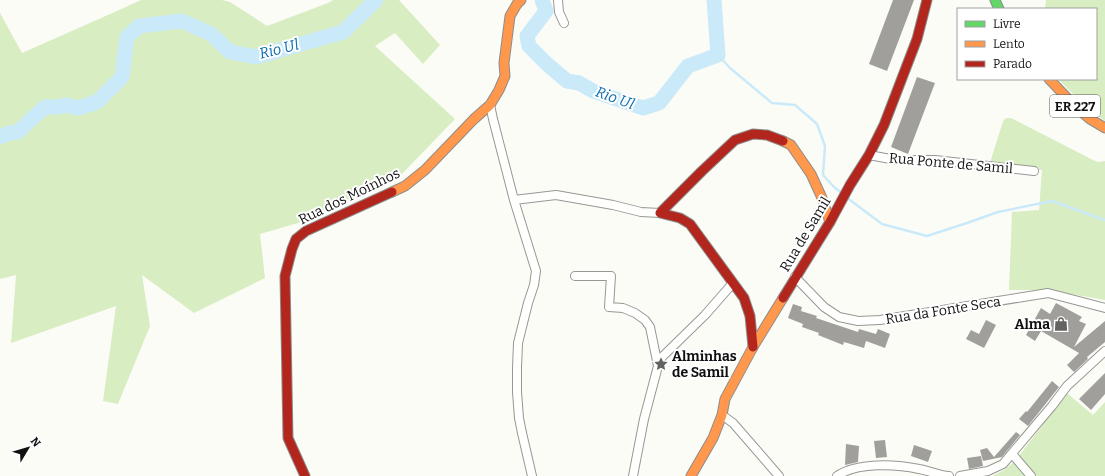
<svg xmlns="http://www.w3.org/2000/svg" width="1105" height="476" font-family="Bitter,serif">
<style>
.forest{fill:#d8edc2}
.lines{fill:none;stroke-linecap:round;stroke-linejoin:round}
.stream{stroke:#caeafa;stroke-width:2.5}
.river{stroke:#caeafa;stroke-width:15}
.building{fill:#a19f9c}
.street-casing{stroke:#979795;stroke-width:10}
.fast-casing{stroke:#8d8d8b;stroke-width:11}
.slow-casing{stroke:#8d8d8b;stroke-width:11}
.jam-casing{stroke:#8d8d8b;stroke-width:11}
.street{stroke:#fffffe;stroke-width:8}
.fast{stroke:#63d668;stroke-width:9}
.slow{stroke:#ff974d;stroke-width:9}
.jam{stroke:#b3261e;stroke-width:9}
.labels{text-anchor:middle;stroke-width:4;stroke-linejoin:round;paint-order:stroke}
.shield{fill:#fff;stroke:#585858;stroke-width:1}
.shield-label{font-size:13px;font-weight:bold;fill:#111}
.street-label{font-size:14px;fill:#111;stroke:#fff}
.poi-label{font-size:14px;font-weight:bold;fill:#111;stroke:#fff;text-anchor:end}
.water-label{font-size:15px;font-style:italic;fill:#0c6eb0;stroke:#fff}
</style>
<rect width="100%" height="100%" fill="#fcfcf7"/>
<!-- forest -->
<path class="forest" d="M141 0H222L230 2 267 26 328 3 333 0H399L440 45 423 64 395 33 375 46 455 119 401 175 312 219 260 234 265 278 194 313 142 275 150 326 118 404 103 401 116 306 11 343 16 275 0 279V13L22 53 117 11Z
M1046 0H1105V121L1087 108 1058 79H1096V9H1045Z
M1006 118H1011L1093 160 1098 162 1105 161V300L1047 290H1009L1012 212 1039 210 1042 170 990 163 1003 121Z
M1067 393 1093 415 1105 402V476H992L1004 470 1015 461Z"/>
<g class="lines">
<!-- stream -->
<path class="stream" d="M718 55 730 68 772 103 795 105 817 124 825 146 823 175 834 187 843 194
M846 197 882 224 927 236 967 223 998 212 1052 201 1105 220"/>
<!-- river -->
<path class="river" d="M542 0 546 11 527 36 529 46 547 64 567 81 579 83 593 91 643 108 659 103 688 66 718 55 714 0
M0 137 9 133 18 132 27 123 45 107H58L66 105 78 108 97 102 122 77 127 37 139 26 182 21 211 34 230 52 256 57 343 32 376 0"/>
</g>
<!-- building -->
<path class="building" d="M893 0H914L887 71 869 64Z
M917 77 935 83 908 154 891 147Z
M1056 303 1082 317 1079 321 1086 324 1074 347 1105 321V342L1087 357 1088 359 1074 372 1067 365 1079 353 1041 331 1035 341 1026 335 1041 308 1050 314Z
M793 304 802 307 801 311 817 316 816 318 858 332 859 329 876 334 878 329 890 334 885 348 866 341 864 348 844 342 843 345 818 335 819 333 802 327 803 324 788 318Z
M986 320 996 325 984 348 966 339 971 330 979 334Z
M1105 373V394L1091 410 1079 399Z
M1052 381 1059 387 1028 426 1019 419 1026 411 1027 412Z
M1016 432 1020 435 1002 457 983 461 980 450 987 448 994 457Z
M885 440 887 457 876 458 874 441Z
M846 444 859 446 858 462 845 465Z
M914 445 932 451 928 462 911 456Z
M981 456 983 466 969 469 967 458Z"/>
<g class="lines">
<defs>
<path id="street" d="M558 0 559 12 564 23
M490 105 493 119 514 200 556 195 613 205 641 212 660 213
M869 155 896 160H935L1034 171
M514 200 536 271 534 285 528 303 518 343 517 368V392L519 418 522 433 532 476
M575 276H611L609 307 623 308 635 313 645 320 650 327 658 366
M795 277 824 307 839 317 858 321 880 320 1048 293 1105 308
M722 415 733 423 779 476
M1012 454 1031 476
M633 476 644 419 658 366 662 357 705 315 733 283
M837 476C857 462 896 464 919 469 930 471 938 475 949 476
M960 476 988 471 1003 464 1052 406 1067 386 1105 351"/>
<path id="fast" d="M995 0 999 9"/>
<path id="slow" d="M1049 79 1075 106 1090 119 1105 128
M783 141 791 145 811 174 822 198 830 222
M392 192 405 186 425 170 474 119 490 105 499 90 505 76 504 63 510 16 517 4 521 0
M691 476 713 438 722 415 725 399 753 347 783 298"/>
<path id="jam" d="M783 298 830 222 850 185 869 155 884 125 917 39 927 0
M753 347 750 316 744 298 690 224 680 218 660 213 702 171 735 140 753 134 767 135 783 141
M305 476 288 438 285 276 292 249 296 239 306 231 392 192"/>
</defs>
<!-- street casing -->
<use href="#street" class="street-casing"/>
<!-- fast casing -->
<use href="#fast" class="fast-casing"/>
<!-- slow casing -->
<use href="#slow" class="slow-casing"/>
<!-- jam casing -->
<use href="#jam" class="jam-casing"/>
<!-- street -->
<use href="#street" class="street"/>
<!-- fast -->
<use href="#fast" class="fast"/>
<!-- slow -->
<use href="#slow" class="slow"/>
<!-- jam -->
<use href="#jam" class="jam"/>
</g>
<!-- icons -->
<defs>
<symbol id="shop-bare" viewBox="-9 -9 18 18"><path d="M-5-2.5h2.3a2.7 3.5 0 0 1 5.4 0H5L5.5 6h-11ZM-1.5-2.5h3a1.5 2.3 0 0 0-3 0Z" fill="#636362" stroke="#fff" stroke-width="2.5" paint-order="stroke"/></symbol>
<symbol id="sight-bare" viewBox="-9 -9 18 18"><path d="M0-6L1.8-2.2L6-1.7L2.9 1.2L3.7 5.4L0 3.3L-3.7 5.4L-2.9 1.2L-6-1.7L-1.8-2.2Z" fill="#636362" stroke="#fff" stroke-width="2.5" paint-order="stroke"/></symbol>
</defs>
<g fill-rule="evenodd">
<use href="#shop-bare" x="1051" y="314" width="20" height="20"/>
<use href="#sight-bare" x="651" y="354" width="20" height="20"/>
</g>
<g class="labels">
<!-- shield labels -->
<rect class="shield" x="1050" y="95" width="50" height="22" rx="3"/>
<g class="shield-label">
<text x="1075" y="111">ER 227</text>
</g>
<!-- street labels -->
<g class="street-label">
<text transform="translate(951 163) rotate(5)" y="5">Rua Ponte de Samil</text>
<text transform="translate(349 196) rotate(-26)" y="5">Rua dos Moínhos</text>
<text transform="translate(805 234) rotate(-59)" y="5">Rua de Samil</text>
<text transform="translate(943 310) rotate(-9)" y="5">Rua da Fonte Seca</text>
</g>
<!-- poi labels -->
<g class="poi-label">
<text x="1050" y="329">Alma</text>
<text x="672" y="361" text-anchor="start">Alminhas<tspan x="672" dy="16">de Samil</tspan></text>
</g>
<!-- water labels -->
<g class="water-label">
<text transform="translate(279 49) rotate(-14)" y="5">Rio Ul</text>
<text transform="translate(615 98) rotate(20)" y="5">Rio Ul</text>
</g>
</g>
<!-- legend -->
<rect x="957" y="8" width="140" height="72" fill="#ffffff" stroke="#a0a0a0"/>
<rect x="965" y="21" width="20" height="6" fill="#63d668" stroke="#a0a0a0"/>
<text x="993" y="28" font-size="12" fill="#111111">Livre</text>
<rect x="965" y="41" width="20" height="6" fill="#ff974d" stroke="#a0a0a0"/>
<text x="993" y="48" font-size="12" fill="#111111">Lento</text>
<rect x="965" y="61" width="20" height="6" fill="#b3261e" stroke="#a0a0a0"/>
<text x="993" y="68" font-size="12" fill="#111111">Parado</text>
<!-- north arrow -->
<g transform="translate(28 448) rotate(52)" stroke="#ffffff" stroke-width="3" paint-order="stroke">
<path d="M0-3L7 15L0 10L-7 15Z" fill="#111111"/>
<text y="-6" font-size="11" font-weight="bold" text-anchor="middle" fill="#111111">N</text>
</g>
</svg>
